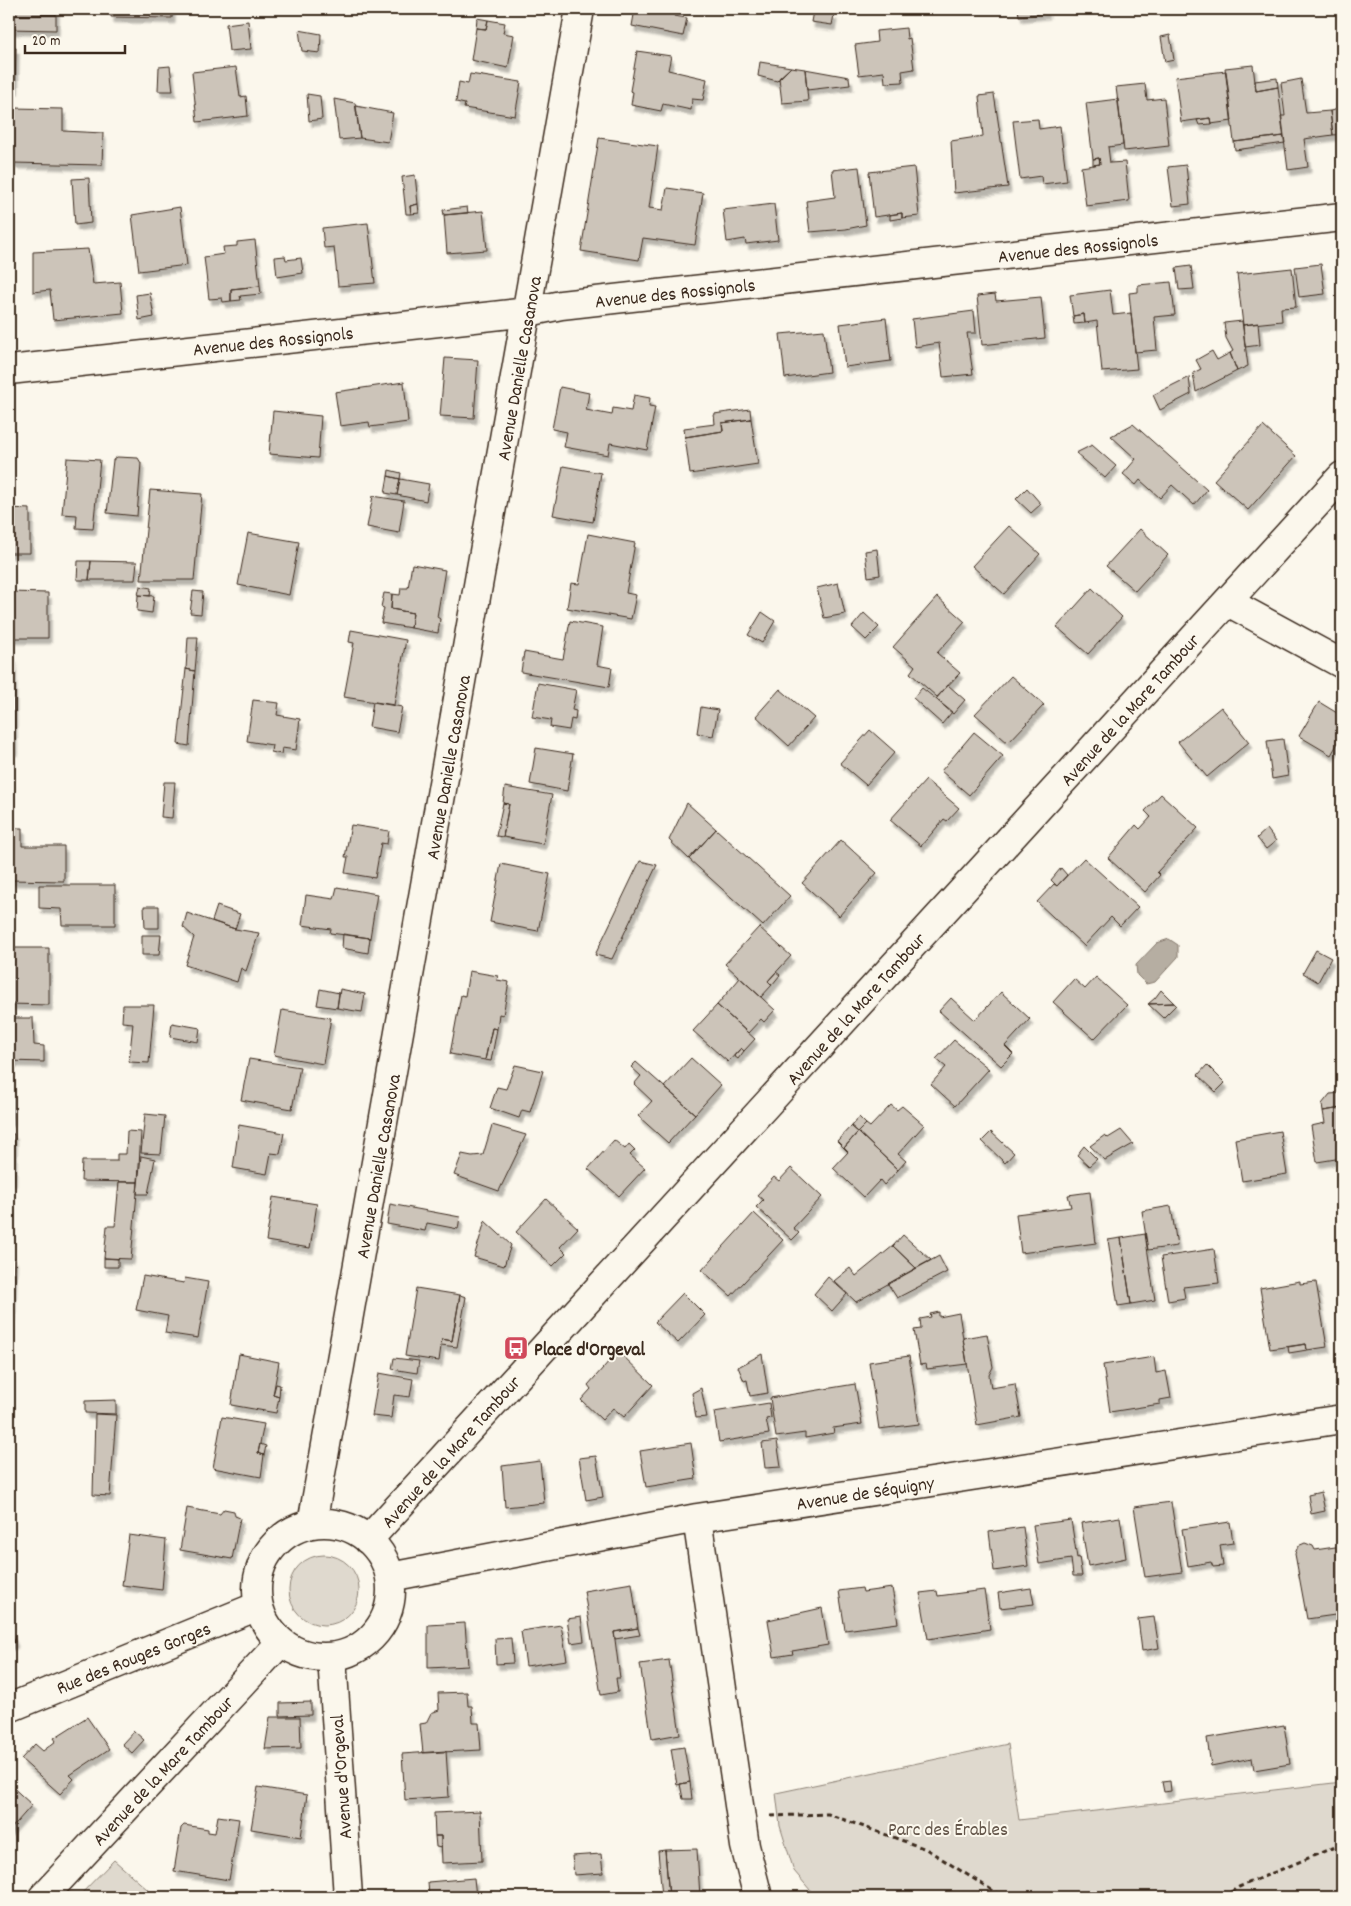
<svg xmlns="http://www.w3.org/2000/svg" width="1351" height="1906" font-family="Dekko,sans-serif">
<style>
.green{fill:#dfd9ce;stroke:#8d8276}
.water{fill:#b6aea2;stroke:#85796d}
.building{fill:#ccc4b9;stroke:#3b2a1e;filter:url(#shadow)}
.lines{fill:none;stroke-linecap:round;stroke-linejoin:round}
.minor-casing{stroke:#3b2a1e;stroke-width:31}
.path{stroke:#3b2a1e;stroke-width:3;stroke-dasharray:5 4;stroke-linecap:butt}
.minor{stroke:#fbf7ec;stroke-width:28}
.labels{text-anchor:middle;stroke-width:4;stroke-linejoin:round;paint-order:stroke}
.street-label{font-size:19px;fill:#3b2a1e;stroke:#fbf7ec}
.poi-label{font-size:19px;font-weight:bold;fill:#3b2a1e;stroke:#fbf7ec;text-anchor:start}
.park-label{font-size:19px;fill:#64564a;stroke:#fbf7ec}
</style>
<defs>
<filter id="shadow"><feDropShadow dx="3" dy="5.5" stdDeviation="1" flood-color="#0004"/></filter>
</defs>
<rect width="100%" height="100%" fill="#fbf7ec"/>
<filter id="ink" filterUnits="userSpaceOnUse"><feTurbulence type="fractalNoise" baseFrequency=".02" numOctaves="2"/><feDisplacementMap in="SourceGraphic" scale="10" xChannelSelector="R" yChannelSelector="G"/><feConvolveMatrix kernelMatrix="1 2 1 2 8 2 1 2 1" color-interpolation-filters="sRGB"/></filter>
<g filter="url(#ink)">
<!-- green -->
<path class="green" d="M289 1590a35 35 0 1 1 70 0a35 35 0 1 1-70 0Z
M1008 1744 1019 1820 1342 1782V1897H816L794 1871 780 1826 776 1793Z
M114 1860 156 1897H78Z"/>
<!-- water -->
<path class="water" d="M1169 939 1178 945V957L1155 982 1146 984 1137 975 1136 965 1157 943Z"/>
<!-- building -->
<path class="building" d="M9 9H56V15H9Z
M111 9H172V18L111 17Z
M635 9H675L674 16 687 18 683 36 632 26Z
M1018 9H1046L1047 13 1019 16Z
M813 11 834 15 832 25 811 22Z
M9 15H56V30L9 29Z
M477 18 488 20 486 29 476 28Z
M488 20 505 23 503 33 514 35 508 68 471 60 476 28 486 29Z
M248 21 251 49 229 51 226 24Z
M906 28 907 39 910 38 914 69 902 71 903 82 885 83 884 72 859 75 855 45 877 42 876 31Z
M299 30 321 34 320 53 302 51Z
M1170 35 1174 60 1165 62 1161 37Z
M9 48H16L15 89H9Z
M637 51 671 56 668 70 707 79 703 100 692 99 691 110 663 104 661 111 631 105 633 92 630 91Z
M760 62 791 67 777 81 758 76Z
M1253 65 1256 91 1278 87 1284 136 1234 142 1225 68Z
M170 66 173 91H158L159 67Z
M236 67 240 97 246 96 248 116 197 122 192 72Z
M791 67 805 69 808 101 782 103 779 78Z
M805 69 849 77 850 85 807 90Z
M1226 71 1232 121 1211 124 1210 118 1181 122 1175 77Z
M470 74 521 82 515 116 464 108 465 104 456 102 459 82 468 84Z
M1277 78 1278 87 1256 91 1255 81Z
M1301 79 1306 113 1330 111 1333 135 1304 139 1308 167 1288 170 1281 116H1285L1281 83Z
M1145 84 1147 100 1164 98 1169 146 1124 151 1116 87Z
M307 94 320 96 322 119 309 121Z
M994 94 1008 187 954 193 951 141 983 136 979 96Z
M334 99 355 103 360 138 339 140Z
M1118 99 1123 145 1108 147 1110 163 1125 162 1129 201 1086 206 1081 167 1100 164 1099 158 1093 159 1086 103Z
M356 106 393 113 388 142 360 138Z
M9 107 13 108V163H9Z
M13 108 63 109V131L103 133 102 165 13 163Z
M1339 109 1342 134 1333 135 1330 111Z
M1210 118 1211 124 1199 125 1197 120Z
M1038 119 1039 129 1060 126 1067 181 1042 184 1041 176 1020 179 1013 121Z
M1284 136 1285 143 1235 150 1234 142Z
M599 138 658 146 649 208 663 210 667 188 703 193 695 245 643 238 639 260 581 251Z
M1099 158 1100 164 1093 165V159Z
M1186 165 1190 204 1173 206 1168 167Z
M859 167 866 225 846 229 810 232 806 201 835 197 832 170Z
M914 167 919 216 902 218V213L874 217 869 172Z
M415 175 418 204 410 206 411 214H406L402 177Z
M89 178 91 223 75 225 72 179Z
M418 204 419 213 411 214 410 206Z
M774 204 778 240 746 244 745 239 727 242 723 210Z
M180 207 187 265 139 271 132 215Z
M467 207 468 213 444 215 443 210Z
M483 211 487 250 447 253 444 215Z
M902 213V218L890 220V215Z
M368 223 375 283 338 286 334 247 324 248 322 228Z
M255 240 260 286 231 289V301L223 302 222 298 209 299 204 257 224 254 223 247 237 246V242Z
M88 249 93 284 120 282 123 313 53 320 50 290 33 292V252Z
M285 256 286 260 301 258 303 273 277 277 275 257Z
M1321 264 1325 294 1299 297 1295 267Z
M1191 266 1194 289 1179 290 1176 268Z
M1292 268 1296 307 1281 308 1282 321 1243 325 1237 274Z
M1171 282 1175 315 1154 317 1157 350 1135 352 1129 293 1138 292V285Z
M260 286 261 294 240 296 241 300 231 301V289Z
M1110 290 1113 315 1131 313 1137 369 1102 372 1097 321 1085 323 1084 314 1073 316 1070 295Z
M150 293 154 317 139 320 136 295Z
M995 294 996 301 1041 297 1045 338 982 345 977 296Z
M974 311 976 333H967L973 374 943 377 939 343 915 347 912 319Z
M1084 314 1085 323 1074 324 1073 316Z
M886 318 891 361 845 367 840 324Z
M1242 321 1248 366 1237 371 1230 353 1233 351 1226 338 1224 323Z
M1258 323 1260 345 1245 347 1243 325Z
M824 330 829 372 785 378 780 334Z
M1212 351 1217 360 1230 353 1237 371 1196 392 1193 373 1201 369 1196 360Z
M445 358 478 360 474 418 440 416Z
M1189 377 1191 394 1160 410 1153 395Z
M404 382 408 422 370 427 369 422 340 426 335 392Z
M560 387 589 393 586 410 612 415 613 408 631 411 634 395 650 398 649 406 655 407 647 450 610 443 608 455 564 447 567 432 552 429Z
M750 409 751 419 722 423 723 431 685 437 684 428 715 424 714 414Z
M273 411 321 416 318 458 269 454Z
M751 419 758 464 690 474 685 437 723 431 722 423Z
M1133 424 1207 490 1194 505 1172 485 1160 498 1140 480 1136 485 1123 474 1136 459 1111 436Z
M1263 426 1296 456 1248 510 1214 480Z
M1092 445 1116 466 1105 478 1076 453Z
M117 457 138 458 141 463 137 516 107 513 113 460Z
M67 458 100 460 93 529 76 528 77 515 62 514Z
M563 466 601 473 593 522 553 515Z
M389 470 401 473 400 479 388 476Z
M388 476 400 479 397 495 385 493Z
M400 479 429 484 426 501 397 495Z
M1027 488 1041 504 1031 513 1016 499Z
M150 490 202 494 194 580H141Z
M373 496 404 501 399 533 367 527Z
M9 508 30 509V553H9Z
M1009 526 1040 554 1004 594 972 566Z
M1140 529 1168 555 1135 591 1106 566Z
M248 533 299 542 289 595 238 585Z
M588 534 635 543 626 593 636 595 631 619 567 608 571 583 579 584Z
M877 549 880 575 868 577 865 551Z
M78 561H91L89 580H77Z
M91 561 137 562 135 580H89Z
M412 564 445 570 437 617 440 619 438 633 411 628 413 613 391 609 392 594 400 595 401 588H408Z
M838 583 845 614 824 618 817 588Z
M140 586 151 588 150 596 138 595Z
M1092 588 1122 617 1088 654 1057 627Z
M193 591 203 592 201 614 190 613Z
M9 592 48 593V638H9Z
M384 593 392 594 391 609 413 613 411 628 381 623 384 608 381 607Z
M138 595 154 596 152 613 137 611Z
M937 597 965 622 937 653 960 673 937 697 910 673 915 666 893 647Z
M762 612 775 621 762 643 748 635Z
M864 613 879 627 866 640 852 627Z
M570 621 603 627 597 665 612 668 609 687 521 672 524 652 563 659Z
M351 630 406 640 394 705 344 697 354 643 349 642Z
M188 637H198L195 671 186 669Z
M9 657H13L14 750H9Z
M186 669 195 671 189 746 178 744Z
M1011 676 1044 705 1008 743 975 714Z
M538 683 576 690 572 710 576 711 575 720 571 719 569 730 550 727 551 720 532 717Z
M948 685 965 700 953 714 936 699Z
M922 688 952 712 942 724 913 698Z
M780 689 814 718 789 746 756 716Z
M253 700 279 703 277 715 300 719 296 750 282 748 281 754 271 752 272 745 247 741Z
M373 702 402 707 397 732 369 727Z
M1319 702 1342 716V736L1331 755 1299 736Z
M701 707 718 710 713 736 697 733Z
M1221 707 1249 742 1207 777 1178 742Z
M870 730 895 752 866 785 840 763Z
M974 732 1003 756 969 795 941 771Z
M1283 739 1288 776 1272 779 1267 741Z
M536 748 573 754 567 791 530 784Z
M926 780 959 808 947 821 944 819 921 846 890 820Z
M164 782H175L172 818 161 817Z
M505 787 552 795 543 844 503 837 509 804 503 803Z
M1161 794 1198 828 1157 872 1160 875 1145 892 1108 858 1136 825 1140 829 1151 817 1145 811Z
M503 803 509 804 503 837 496 836Z
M687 803 716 829 689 859 669 840Z
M351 825 389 831 387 844 381 843 375 878 345 873 348 857H345Z
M9 828H22V846H64V881L9 880Z
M716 829 790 896 763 926 689 859Z
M1267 829 1276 841 1266 849 1257 838Z
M841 840 877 873 839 916 802 883Z
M1084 858 1138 907 1120 926 1111 917 1084 946 1037 902 1054 884 1057 886Z
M640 861 657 865 612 959 595 955Z
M501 864 550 874 538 931 490 922Z
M1061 868 1067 875 1057 886 1051 880Z
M39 885H115V925H62L61 909 39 908Z
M337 887 377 894 370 938 330 933 331 929 302 925 306 895 334 899Z
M144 906H159V928H145Z
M217 906 240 914 235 929 212 921Z
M187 913 235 929 259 933 246 971 241 968 237 982 185 965 194 937 183 927Z
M759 927 791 956 768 981 772 985 761 997 725 964Z
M343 934 370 938 368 953 342 948Z
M142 935H161L159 955H142Z
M9 948H49V1005L9 1004Z
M1316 950 1331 958 1318 982 1303 973Z
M469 971 498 976 497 980 509 982 503 1015 499 1014 497 1029 492 1028 485 1060 450 1054 461 995 465 996Z
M776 972 780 975 772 985 768 981Z
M1096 977 1127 1005 1094 1039 1053 1002 1074 979 1085 989Z
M740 978 775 1010 764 1022 761 1019 748 1033 717 1005Z
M320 989 339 993 337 1008 317 1005Z
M340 989 365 994 362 1012 337 1008Z
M1161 990 1174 1003 1148 1004 1155 998Z
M1001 992 1030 1019 1005 1046 1013 1054 1001 1066 939 1011 951 998 975 1020Z
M1174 1003 1176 1005 1163 1018 1148 1004Z
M123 1005H154L149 1063 129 1062 133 1023 122 1022Z
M717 1005 755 1039 744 1051 741 1048 728 1062 693 1031Z
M282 1010 331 1018 323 1064 274 1055Z
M9 1018H33L34 1045 44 1046V1062L9 1061Z
M172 1023 200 1028 198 1042 170 1037Z
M492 1028 497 1029 491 1061 485 1060Z
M954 1040 989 1069 955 1106 931 1084 946 1067 936 1059Z
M741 1048 744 1051 738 1059 734 1056Z
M691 1058 721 1085 695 1114 664 1087Z
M249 1059 300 1067 292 1109 241 1100Z
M636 1062 695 1114 668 1143 638 1116 652 1101 634 1084 641 1076 631 1067Z
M515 1065 543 1071 530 1112 522 1110 519 1118 490 1108 497 1087 506 1089Z
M1207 1065 1225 1083 1216 1092 1198 1075Z
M9 1075H11V1121H9Z
M1342 1093V1108L1323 1111 1322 1104 1330 1094Z
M891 1105 897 1110 902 1106 924 1125 898 1154 906 1161 898 1170 858 1132 866 1124 870 1127Z
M1342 1108V1158L1317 1162 1311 1126 1325 1123 1323 1111Z
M145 1114 165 1116 161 1154 141 1153Z
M859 1117 866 1124 858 1132 851 1126Z
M239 1125 284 1133 280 1154 271 1153 267 1174 233 1168Z
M492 1125 526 1135 499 1191 454 1175 462 1154 472 1156 483 1155Z
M851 1126 858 1132 844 1148 837 1141Z
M1121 1130 1133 1144 1105 1160 1090 1146 1105 1135 1108 1138Z
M127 1131 141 1132 138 1182 81 1181 82 1161H117V1154H126Z
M1280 1131 1287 1174 1242 1181 1235 1139Z
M858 1132 898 1170 884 1185 880 1180 864 1197 833 1168 848 1152 844 1148Z
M991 1132 1014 1153 1005 1163 982 1141Z
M9 1134H14L13 1181H9Z
M614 1140 625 1149 629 1144 635 1150 630 1155 645 1168 619 1196 588 1169Z
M1084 1146 1097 1159 1089 1166 1077 1155Z
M141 1156 155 1159 148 1194H137Z
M791 1168 822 1197 793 1228 799 1233 792 1240 756 1207 763 1200 757 1195 774 1177 779 1181Z
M119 1182H138L131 1259 104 1258 107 1226H115Z
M1090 1192 1096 1243 1021 1253 1016 1214 1071 1207 1068 1195Z
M273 1197 317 1204 310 1248 266 1241Z
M546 1199 578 1228 560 1247 566 1253 553 1266 516 1232Z
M390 1204 460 1217 458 1229 427 1223 425 1231 387 1224Z
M1171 1206 1177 1246 1148 1250 1142 1211Z
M754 1213 783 1240 731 1296 702 1270Z
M485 1221 511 1245 504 1266 474 1257Z
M1145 1234 1155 1300 1131 1304 1121 1238Z
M903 1235 931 1260 916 1268 893 1246Z
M1121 1238 1131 1304 1118 1306 1108 1240Z
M893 1246 916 1268 856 1302 834 1281 850 1268 856 1276Z
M1214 1249 1219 1283 1183 1287 1185 1298 1168 1301 1161 1257Z
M939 1256 947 1272 897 1298 888 1284Z
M9 1258H14L12 1315 9 1314Z
M104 1258 118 1259V1267H104Z
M143 1276 184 1283 185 1278 208 1282 198 1338 165 1333 168 1316 136 1310Z
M828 1277 847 1294 832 1311 814 1294Z
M1300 1281V1284L1316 1282 1327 1347 1307 1350 1306 1344 1270 1349 1260 1288Z
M416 1288 460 1295 452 1341 442 1339 439 1361 405 1356Z
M683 1293 705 1315 678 1343 655 1322Z
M460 1295 466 1297 457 1347 441 1345 442 1339 452 1341Z
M939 1312V1317L959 1313 967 1364 927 1369 926 1364 920 1365 914 1330 921 1329 920 1319 931 1317 930 1314Z
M987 1334 993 1367 989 1375 991 1388 1015 1384 1021 1417 977 1425 963 1338Z
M1306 1344 1307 1350 1289 1353 1288 1347Z
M618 1351 653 1385 624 1417 613 1408 602 1420 581 1400 591 1389 588 1385Z
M239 1354 279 1362 273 1395 279 1397 276 1413 231 1405Z
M762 1354 768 1393 750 1396 747 1380 744 1381 738 1367Z
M909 1356 919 1424 879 1429 869 1362Z
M1154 1357 1156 1373 1166 1371 1171 1398 1160 1400V1404L1110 1412 1103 1365Z
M394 1358 419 1361 417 1373 392 1369Z
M379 1373 413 1379 410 1397 394 1395 391 1418 372 1416Z
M276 1384 280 1385 279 1397 273 1395Z
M855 1384 862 1424 833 1428 834 1433 805 1438V1433L776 1437 770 1398Z
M701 1388 707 1417 696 1418 692 1393Z
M116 1400V1414L85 1413V1401Z
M769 1403 771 1418 766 1419 769 1434 719 1442 714 1412Z
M95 1414 116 1415 110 1496 93 1495Z
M222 1417 264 1424 258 1453 264 1455 261 1477 213 1468Z
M777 1441 781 1467 765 1468 762 1443Z
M691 1443 696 1479 646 1487 640 1451Z
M260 1444 266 1446 264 1455 258 1453Z
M596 1456 603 1497 586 1500 579 1458Z
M540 1461 544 1503 505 1507 502 1466Z
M1321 1492 1325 1511 1311 1514 1308 1495Z
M1171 1502 1182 1572 1145 1577 1134 1507Z
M187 1508 220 1514 224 1509 234 1511 235 1516 240 1518 232 1559 180 1550Z
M1120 1517 1126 1558 1088 1566 1081 1523Z
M1071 1520 1077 1558 1079 1557 1082 1576H1073L1071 1559 1039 1564 1033 1525Z
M1230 1522 1233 1543 1220 1545 1223 1566 1213 1567 1211 1562 1188 1566 1182 1529Z
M1023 1527 1028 1566 994 1571 989 1532Z
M129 1535 166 1540 162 1590 122 1585Z
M1305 1543 1313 1546 1315 1550 1342 1546V1614L1307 1619 1295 1554 1298 1546Z
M632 1583 638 1628 614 1632 620 1678H616L618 1692 601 1695 584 1591Z
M862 1588 863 1592 892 1588 898 1623 845 1630 839 1591Z
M1031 1588 1034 1604 1000 1608 998 1593Z
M984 1590 990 1629 928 1639 920 1593 937 1591 938 1596Z
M822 1608 828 1645 792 1651 793 1654 774 1657 768 1620Z
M581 1617 584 1641 571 1643 567 1619Z
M1154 1617 1159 1648 1142 1651 1138 1619Z
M465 1623 468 1666 428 1668V1625Z
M561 1625 567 1660 526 1666 521 1631Z
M9 1628 15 1642 9 1645Z
M638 1628 640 1635 615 1639 614 1632Z
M511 1638 513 1663 496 1664 495 1639Z
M669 1660 680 1734 652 1739 640 1664Z
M467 1692 468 1706H472L473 1723H479L481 1750 423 1753 420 1724 426 1723 431 1713 439 1710 438 1693Z
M311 1702V1715L280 1716V1703Z
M87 1717 109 1749 70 1775 74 1779 60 1794 21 1759 35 1744 43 1751 56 1741 54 1738Z
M270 1717H300L301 1748 265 1749Z
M1284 1725 1290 1764 1254 1770 1252 1758 1211 1766 1207 1738Z
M134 1731 144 1740 132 1753 122 1744Z
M684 1747 690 1782 677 1785 671 1749Z
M446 1751 449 1797 405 1800 402 1754Z
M1170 1781 1171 1791 1164 1792 1162 1782Z
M690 1782 692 1799H683L680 1784Z
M9 1784 32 1805 9 1831Z
M258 1787 307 1795 301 1837 251 1829Z
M480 1811 482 1861 442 1863 441 1836H435L434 1813Z
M218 1816 239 1819 229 1880 174 1871 181 1828 184 1825 208 1829V1832L215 1833Z
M435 1836H441V1848L436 1847Z
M697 1849 700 1897H669L665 1850Z
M665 1850 669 1897H662L658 1851Z
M601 1854 603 1873 574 1875 572 1856Z
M474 1878 476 1897H429L428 1882Z"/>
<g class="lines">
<defs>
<path id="minor" d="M9 370 528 312 561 305 1342 217
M1228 602 1342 664
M697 1518 745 1846 758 1897
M257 1590a67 67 0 1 1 134 0a67 67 0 1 1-134 0Z
M312 1524 580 9
M368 1540 1342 476
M390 1577 697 1518 1342 1419
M332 1657 348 1897
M9 1708 258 1606
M43 1897 281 1642"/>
</defs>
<!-- minor casing -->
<use href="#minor" class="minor-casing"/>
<!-- path -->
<path class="path" d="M771 1816 828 1814 926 1849 1003 1897
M1223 1897 1239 1887 1342 1844"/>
<!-- minor -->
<use href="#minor" class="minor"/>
</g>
</g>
<!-- icons -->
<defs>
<symbol id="bus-square" viewBox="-11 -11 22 22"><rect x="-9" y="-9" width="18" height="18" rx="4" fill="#d1495b" stroke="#fbf7ec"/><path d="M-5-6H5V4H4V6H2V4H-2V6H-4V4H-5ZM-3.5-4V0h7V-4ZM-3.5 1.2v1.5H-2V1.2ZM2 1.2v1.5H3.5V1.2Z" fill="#fff"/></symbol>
</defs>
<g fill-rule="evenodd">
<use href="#bus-square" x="502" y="1334" width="28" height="28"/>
</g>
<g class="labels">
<!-- street labels -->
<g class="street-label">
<text transform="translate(1078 247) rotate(-6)" y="7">Avenue des Rossignols</text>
<text transform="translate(675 292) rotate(-6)" y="7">Avenue des Rossignols</text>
<text transform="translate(273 340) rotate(-6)" y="7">Avenue des Rossignols</text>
<text transform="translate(518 368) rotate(-80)" y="7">Avenue Danielle Casanova</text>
<text transform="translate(1129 709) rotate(-48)" y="7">Avenue de la Mare Tambour</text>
<text transform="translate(447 767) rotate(-80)" y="7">Avenue Danielle Casanova</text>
<text transform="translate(855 1008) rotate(-48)" y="7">Avenue de la Mare Tambour</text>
<text transform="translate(377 1166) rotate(-80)" y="7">Avenue Danielle Casanova</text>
<text transform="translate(450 1451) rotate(-48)" y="7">Avenue de la Mare Tambour</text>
<text transform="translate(865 1492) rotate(-9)" y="7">Avenue de Séquigny</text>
<text transform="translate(133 1657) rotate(-22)" y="7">Rue des Rouges Gorges</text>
<text transform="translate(162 1770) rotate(-47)" y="7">Avenue de la Mare Tambour</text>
<text transform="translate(340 1777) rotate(-94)" y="7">Avenue d'Orgeval</text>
</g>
<!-- poi labels -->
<g class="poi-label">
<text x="534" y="1355">Place d'Orgeval</text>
</g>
<!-- park labels -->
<g class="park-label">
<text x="948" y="1835">Parc des Érables</text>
</g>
</g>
<!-- margin -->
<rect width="1351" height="1906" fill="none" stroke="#fbf7ec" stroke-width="30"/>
<rect x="15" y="15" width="1321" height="1876" fill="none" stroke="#3b2a1e" stroke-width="2" filter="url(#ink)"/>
<!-- scale -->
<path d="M25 45v8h100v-8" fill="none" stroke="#3b2a1e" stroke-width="2.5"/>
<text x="32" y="45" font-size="15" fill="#3b2a1e" stroke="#fbf7ec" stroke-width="4" paint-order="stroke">20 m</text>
</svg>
